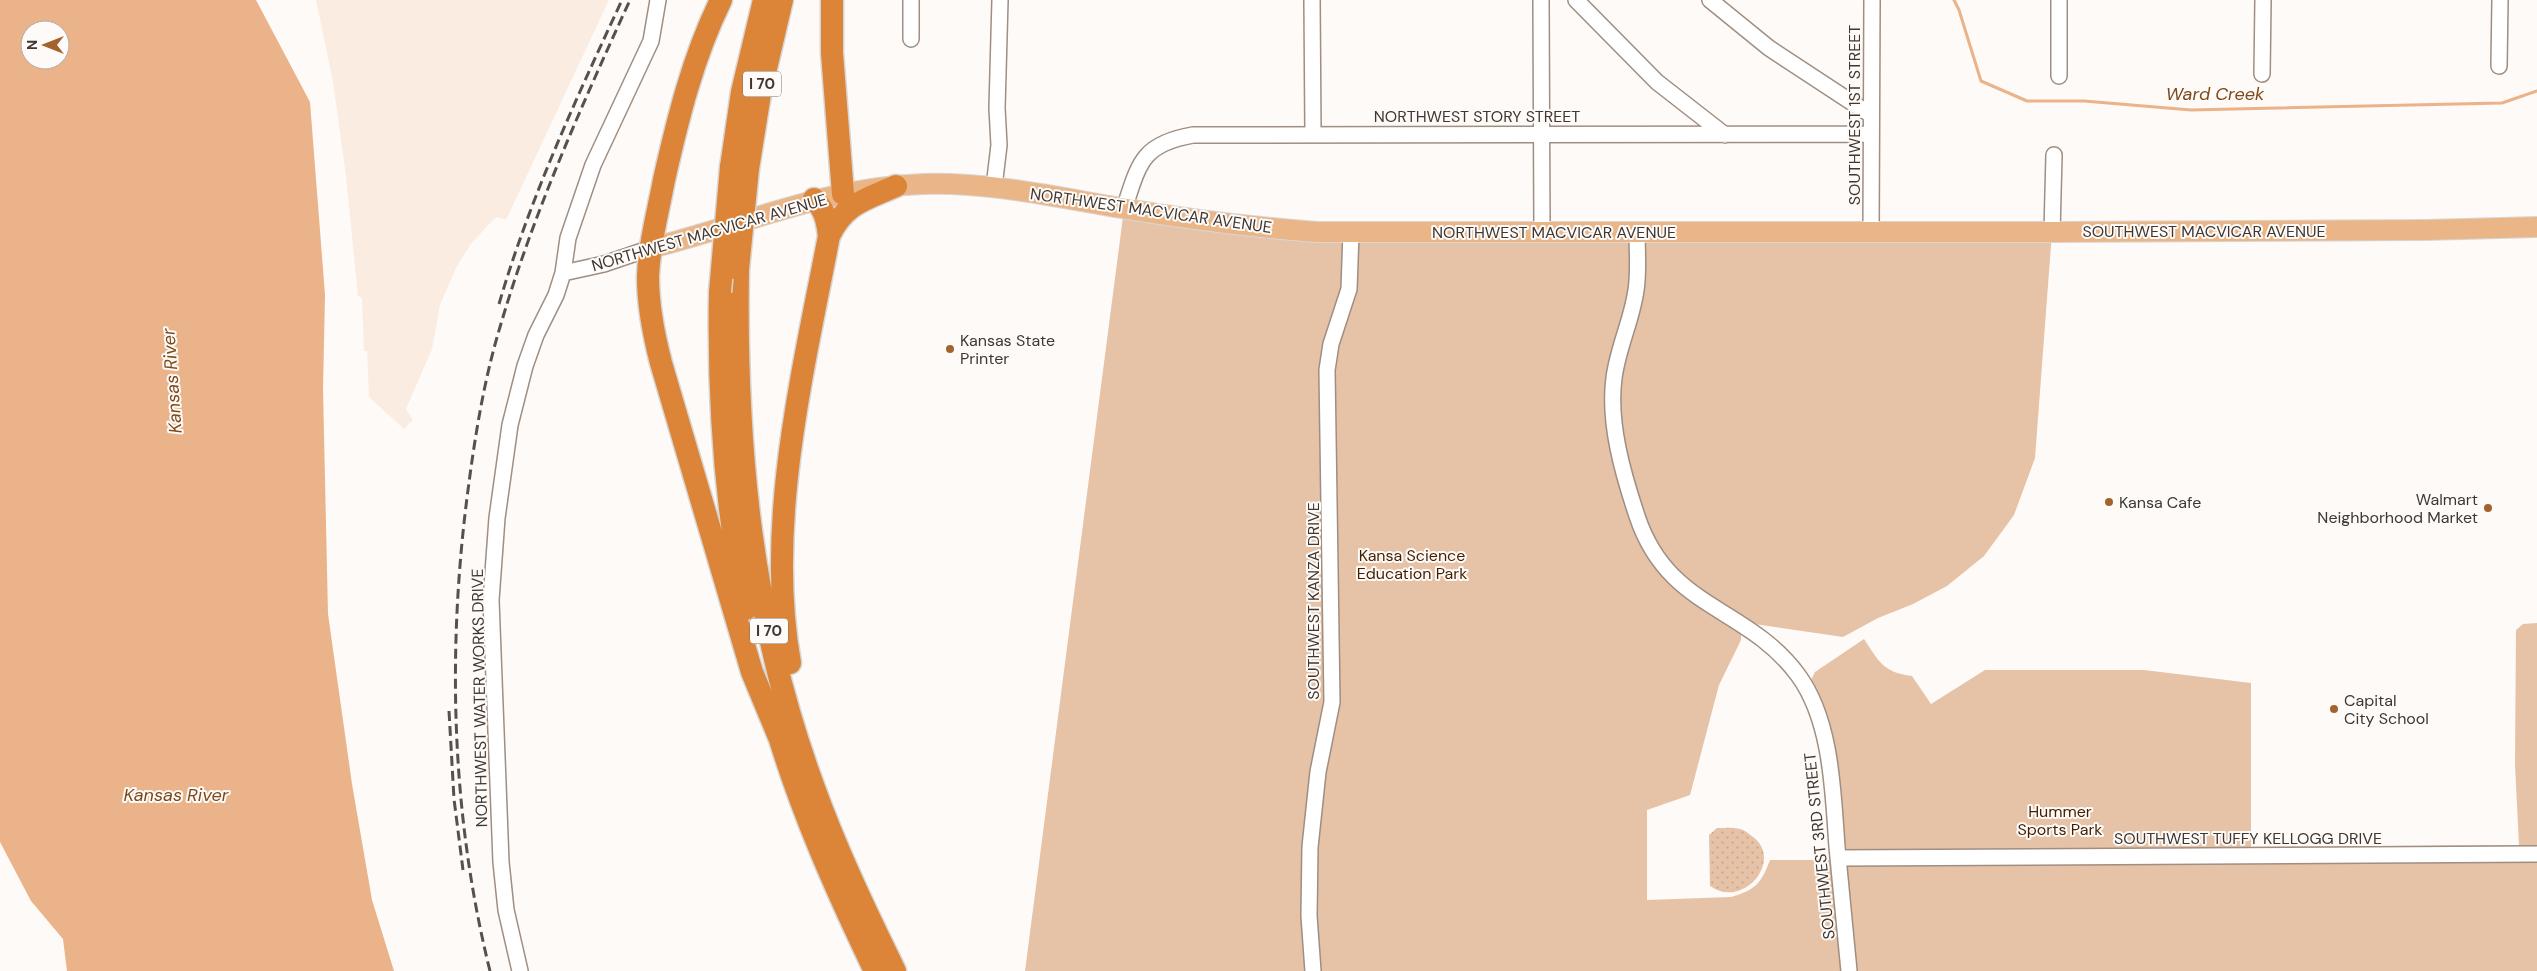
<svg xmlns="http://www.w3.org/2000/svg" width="2537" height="971" font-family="'DM Sans',sans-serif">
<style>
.built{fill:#fbece1}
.grass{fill:url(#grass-dots)}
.green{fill:#e6c2a7}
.water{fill:#eab389;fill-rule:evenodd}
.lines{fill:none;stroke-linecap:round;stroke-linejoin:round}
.stream{stroke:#eab389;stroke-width:3}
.minor-casing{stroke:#9f8e82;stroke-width:18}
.major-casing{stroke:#d8d7d6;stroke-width:22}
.highway-casing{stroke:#d8d7d6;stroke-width:25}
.minor{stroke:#fff;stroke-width:15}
.major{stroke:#eab688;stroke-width:20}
.highway{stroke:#dc8538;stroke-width:22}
.rail{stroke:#57504c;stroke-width:3;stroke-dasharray:10 5;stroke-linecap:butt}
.highway-bridge-casing{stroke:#d8d7d6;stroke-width:25;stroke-linecap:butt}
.highway-bridge{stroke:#dc8538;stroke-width:22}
.poi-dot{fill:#a3632c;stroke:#fefaf7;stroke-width:2}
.labels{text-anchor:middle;stroke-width:4;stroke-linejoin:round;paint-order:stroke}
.shield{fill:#fefaf7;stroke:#78726d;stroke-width:1}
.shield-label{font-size:15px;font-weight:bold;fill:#3e3732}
.street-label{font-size:16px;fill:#3e3732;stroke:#fefaf7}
.poi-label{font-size:16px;fill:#3e3732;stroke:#fefaf7;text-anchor:start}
.park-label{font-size:16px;fill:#421f00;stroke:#fefaf7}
.water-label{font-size:18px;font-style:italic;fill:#7c491b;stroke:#fefaf7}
</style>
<defs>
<pattern id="grass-dots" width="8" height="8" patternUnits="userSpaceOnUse" patternTransform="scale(1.25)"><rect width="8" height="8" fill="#e6c2a7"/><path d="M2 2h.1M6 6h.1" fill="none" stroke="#c6a790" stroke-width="1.8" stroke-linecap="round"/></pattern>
</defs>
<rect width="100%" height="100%" fill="#fefaf7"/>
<!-- built -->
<path class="built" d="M316 0H609L506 220 497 217 488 225 470 245 456 268 440 305 432 349 406 409 413 420 404 429 369 397 367 351H364L362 298 358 296 346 176 333 82Z"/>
<!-- grass -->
<path class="grass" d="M1717 828C1724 828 1733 827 1740 829 1745 830 1749 834 1753 837 1784 860 1743 910 1710 886L1709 835Z"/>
<!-- green -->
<path class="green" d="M1124 209 1351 233 2052 232 2035 458 2014 515 1984 556 1947 586 1913 604 1878 618 1843 637 1741 622V640L1719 685 1690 795 1647 810V900L1731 897C1755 890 1761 884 1770 860H1832L1842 971H1025Z
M2537 623V971H1856L1810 682 1815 672 1864 639C1880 663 1883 672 1912 676L1931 704 1985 670H2144L2251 683V847L2519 845 2515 765 2516 630 2523 624Z"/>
<!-- water -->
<path class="water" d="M0 0H256L310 102 325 295 323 389 328 614 352 784 372 900 394 971H67L63 939 31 901 0 842ZM30 30H60V60H30Z"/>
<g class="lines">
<!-- stream -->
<path class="stream" d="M1954 0 1959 10 1981 81 2027 101H2084L2191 110 2502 103 2537 91"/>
<defs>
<path id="minor" d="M911 0V39
M1312 0 1313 133
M1541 0 1542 232
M1576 0 1657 82 1725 135
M1710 0 1769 48 1871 115
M2059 0V76
M2499 66 2500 0
M2262 74 2263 0
M994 187 999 145 997 108 1000 0
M1124 209C1139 164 1141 144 1193 135L1871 134
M1871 231 1872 0
M1637 232C1637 251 1639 271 1636 290 1632 320 1618 347 1614 378 1608 423 1623 474 1637 516 1668 610 1746 605 1798 675 1832 721 1833 793 1837 847 1841 888 1845 930 1849 971
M2052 232 2054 155
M563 273 604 264 651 248
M1838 858 2537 854
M520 971 506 910 501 862 491 600 497 518 510 425 525 366 536 335 556 295 563 273 568 238 593 165 651 41 658 0
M1313 971 1309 916 1310 847 1318 772 1332 702 1327 370 1331 344 1349 289 1351 233"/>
<path id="major" d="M651 248C743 225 827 187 923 184 990 182 1056 197 1121 208 1186 219 1251 227 1317 232H2052L2426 230 2537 227"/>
<path id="highway" d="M721 0C693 57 678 118 664 180 658 212 649 245 648 277 648 305 654 336 661 363L752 672 779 737
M832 0V53L843 194
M731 167 742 92 764 0
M748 169 760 94 782 0
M814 199C825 210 827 220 829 236
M738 269C735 448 751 616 813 785 836 849 865 910 895 971
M720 292C718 398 725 505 746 609
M790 663C765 525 803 372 829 236 845 203 865 200 896 186
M775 723C800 809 836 890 875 971"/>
</defs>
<!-- minor casing -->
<use href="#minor" class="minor-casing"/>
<!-- major casing -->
<use href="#major" class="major-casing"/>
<!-- highway casing -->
<use href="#highway" class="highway-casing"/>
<!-- minor -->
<use href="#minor" class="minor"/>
<!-- major -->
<use href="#major" class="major"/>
<!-- highway -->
<use href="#highway" class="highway"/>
<!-- rail -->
<path class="rail" d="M499 304C530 198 576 99 622 0
M449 711 454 799 463 870
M490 971C451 815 447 649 468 490 475 436 484 380 500 327 533 214 581 107 630 0"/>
<defs>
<path id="highway-bridge" d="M738 269 748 169
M720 292 731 167"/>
</defs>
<!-- highway-bridge casing -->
<use href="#highway-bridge" class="highway-bridge-casing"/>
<!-- highway-bridge -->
<use href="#highway-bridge" class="highway-bridge"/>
</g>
<!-- markers -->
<g class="poi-dot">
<circle cx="950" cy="349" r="5"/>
<circle cx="2109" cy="502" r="5"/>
<circle cx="2488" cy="508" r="5"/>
<circle cx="2334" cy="709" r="5"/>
</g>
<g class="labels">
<!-- shield labels -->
<g class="shield">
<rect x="743" y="71.5" width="38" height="25" rx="4"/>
<rect x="750" y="618.5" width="38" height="25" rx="4"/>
</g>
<g class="shield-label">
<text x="762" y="89">I 70</text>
<text x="769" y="636">I 70</text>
</g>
<!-- street labels -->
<g class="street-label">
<text transform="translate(1854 115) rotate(-90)" y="6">SOUTHWEST 1ST STREET</text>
<text x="1477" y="122">NORTHWEST STORY STREET</text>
<text transform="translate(1151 210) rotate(8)" y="6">NORTHWEST MACVICAR AVENUE</text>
<text x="2204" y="237">SOUTHWEST MACVICAR AVENUE</text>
<text transform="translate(709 232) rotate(-16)" y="6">NORTHWEST MACVICAR AVENUE</text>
<text x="1554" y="238">NORTHWEST MACVICAR AVENUE</text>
<text transform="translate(1313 601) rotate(-90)" y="6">SOUTHWEST KANZA DRIVE</text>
<text transform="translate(479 698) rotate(-91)" y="6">NORTHWEST WATER WORKS DRIVE</text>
<text x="2248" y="844">SOUTHWEST TUFFY KELLOGG DRIVE</text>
<text transform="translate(1819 846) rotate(-96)" y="6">SOUTHWEST 3RD STREET</text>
</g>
<!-- poi labels -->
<g class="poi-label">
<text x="960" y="346">Kansas State<tspan x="960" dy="18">Printer</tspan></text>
<text x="2478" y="505" text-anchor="end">Walmart<tspan x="2478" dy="18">Neighborhood Market</tspan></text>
<text x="2119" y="508">Kansa Cafe</text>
<text x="2344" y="706">Capital<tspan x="2344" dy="18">City School</tspan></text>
</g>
<!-- park labels -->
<g class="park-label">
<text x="1412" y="561">Kansa Science<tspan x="1412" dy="18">Education Park</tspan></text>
<text x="2060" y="817">Hummer<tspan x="2060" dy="18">Sports Park</tspan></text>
</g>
<!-- water labels -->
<g class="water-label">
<text x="2215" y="100">Ward Creek</text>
<text transform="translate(172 381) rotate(-94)" y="6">Kansas River</text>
<text x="176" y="801">Kansas River</text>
</g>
</g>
<!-- north arrow -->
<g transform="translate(45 45) rotate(270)"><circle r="24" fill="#fefaf7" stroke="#b1aca8"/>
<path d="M0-4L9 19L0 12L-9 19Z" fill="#a3632c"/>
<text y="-8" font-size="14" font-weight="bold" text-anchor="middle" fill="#3e3732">N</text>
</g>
</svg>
